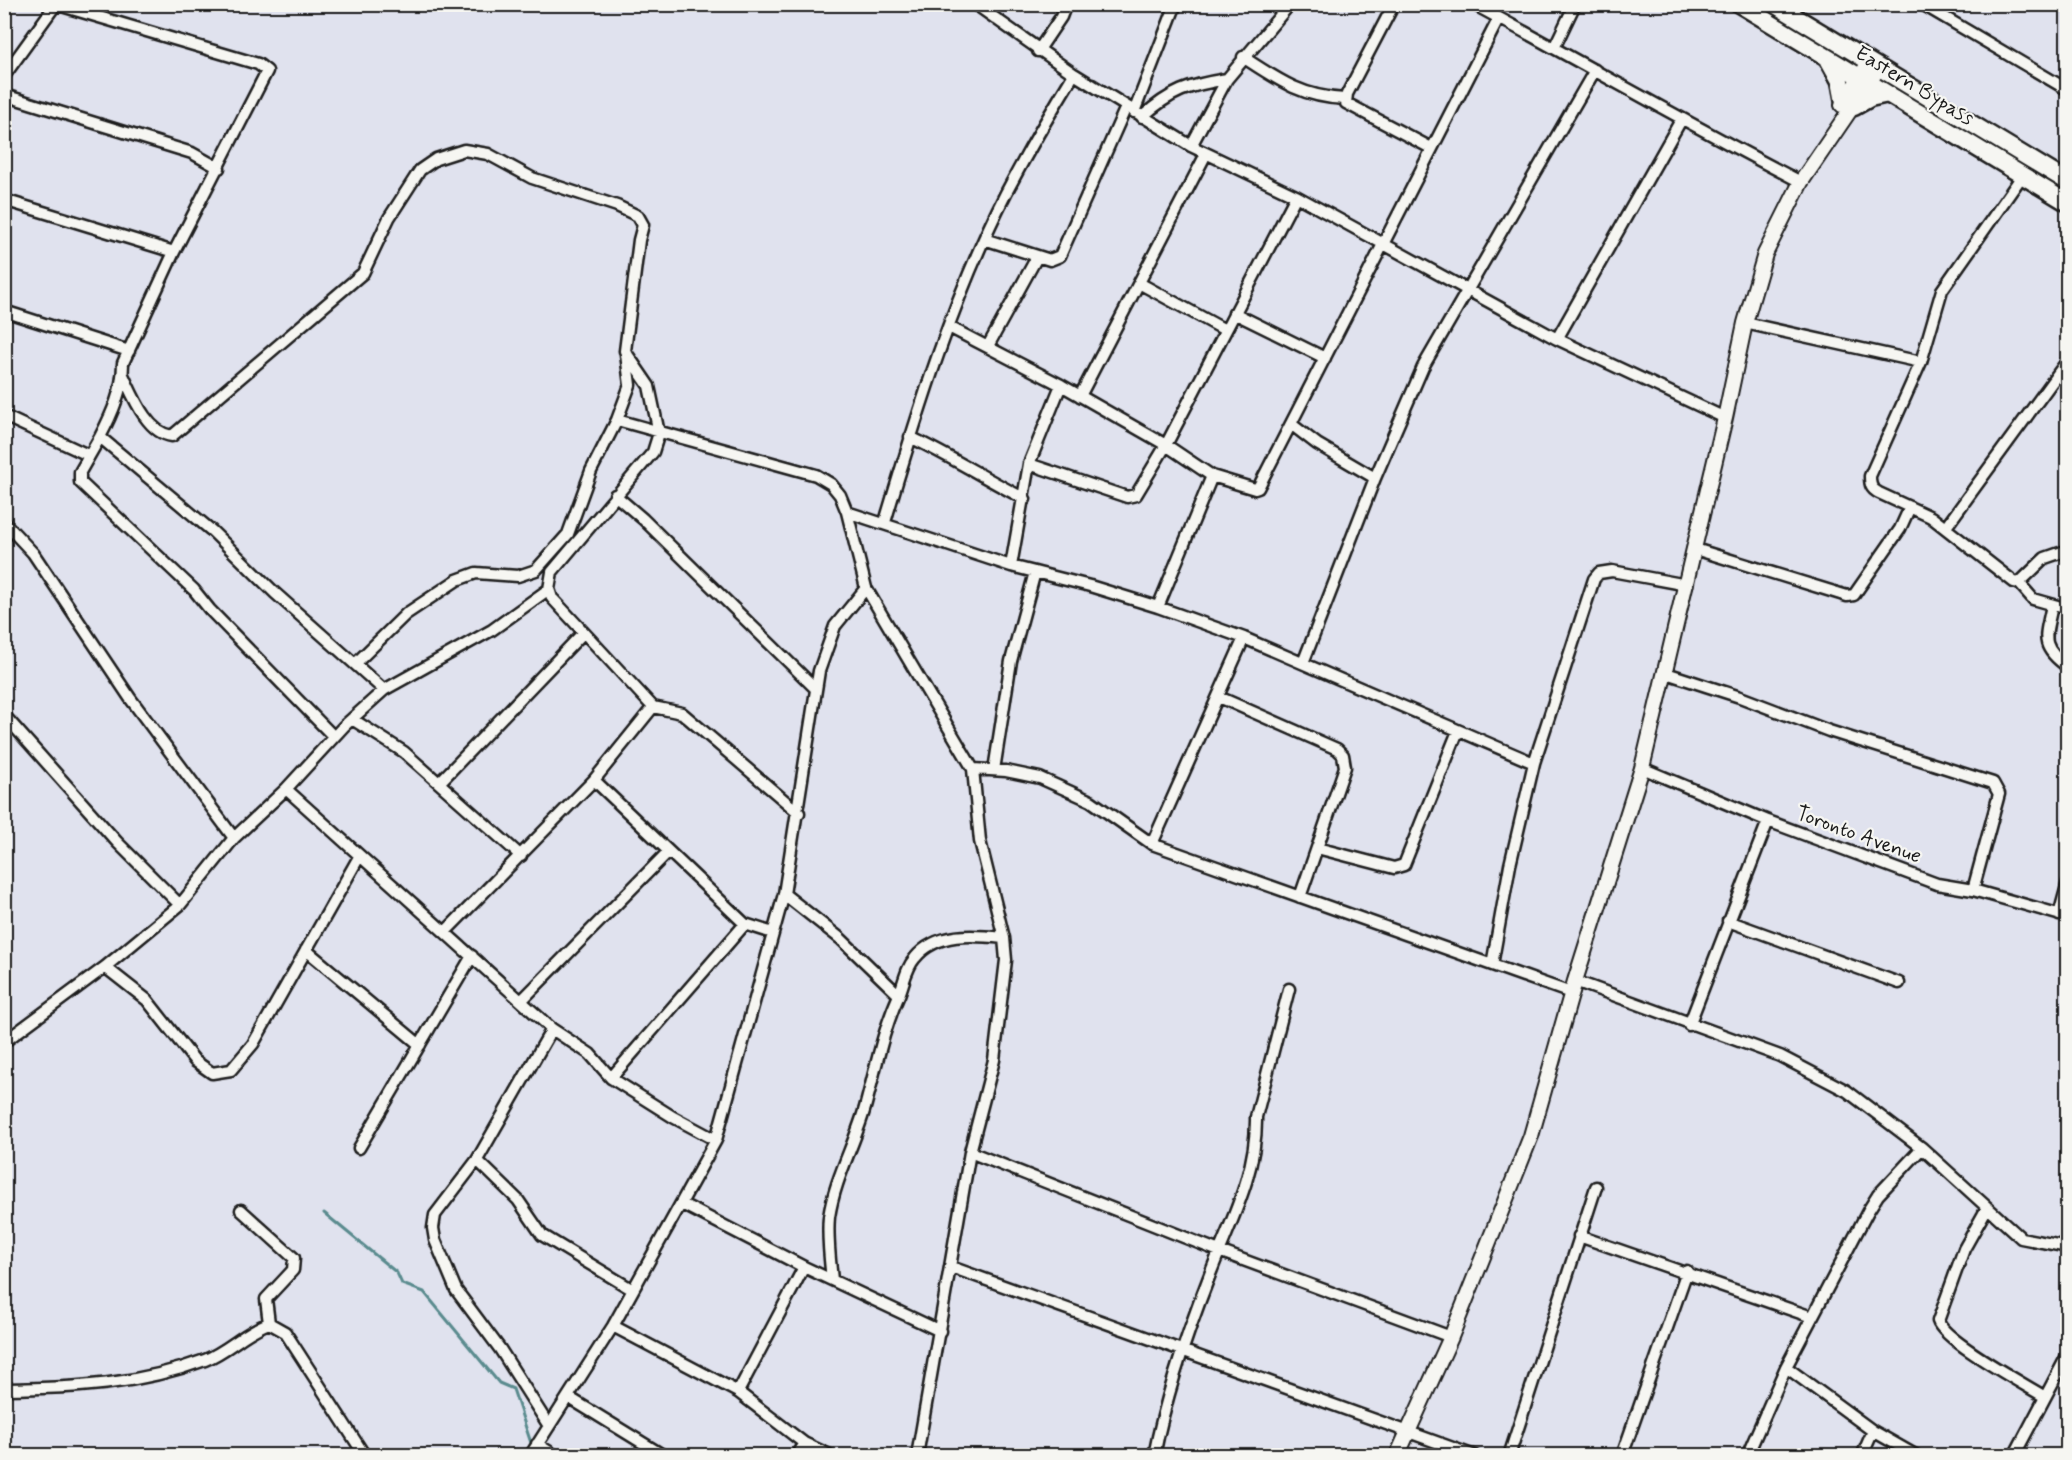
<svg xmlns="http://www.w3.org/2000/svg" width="2072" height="1460" font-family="Mynerve,sans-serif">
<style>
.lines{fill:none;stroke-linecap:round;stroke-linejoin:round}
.stream{stroke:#5a8b8e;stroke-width:3}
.minor-casing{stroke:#1c1c1c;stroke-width:15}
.tertiary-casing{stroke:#1c1c1c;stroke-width:18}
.primary-casing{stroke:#1c1c1c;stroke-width:21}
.minor{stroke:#f6f6f2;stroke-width:10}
.tertiary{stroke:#f6f6f2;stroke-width:14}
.primary{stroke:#f6f6f2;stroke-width:16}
.labels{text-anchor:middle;stroke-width:4.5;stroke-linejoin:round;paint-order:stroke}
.street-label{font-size:21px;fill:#1c1c1c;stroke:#f6f6f2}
</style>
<rect width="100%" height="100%" fill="#e0e2ee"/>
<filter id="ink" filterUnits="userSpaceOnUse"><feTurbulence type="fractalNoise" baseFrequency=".0167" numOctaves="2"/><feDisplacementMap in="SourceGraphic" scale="12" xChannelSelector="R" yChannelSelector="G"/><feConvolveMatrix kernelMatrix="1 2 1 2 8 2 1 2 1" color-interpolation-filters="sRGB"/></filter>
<g filter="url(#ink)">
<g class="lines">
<!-- stream -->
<path class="stream" d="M324 1213 397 1273 402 1284 424 1292 499 1383 513 1389 532 1446"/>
<defs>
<path id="minor" d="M55 4 258 64 267 71 174 252 123 363C123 390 112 414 100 437L212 531 275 593 384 690
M975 4 1074 74 1191 146 1296 196 1557 339 1725 418
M1394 4 1347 94 1346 103 1431 148
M1473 4C1583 63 1690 125 1801 182
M1922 4 2068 90
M1791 15 1798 4
M1554 48 1575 4
M1038 51 1061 17 1066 4
M1243 57C1278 80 1302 97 1345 99
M4 76 56 4
M4 95 192 153 219 168
M1134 112 1176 4
M1142 117C1171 91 1189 85 1227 79
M1191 146 1227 79 1290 4
M2022 176 1942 290 1921 362 1870 476C1870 485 1871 489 1879 493L1931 517 2014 582 2019 583 2045 558 2068 550
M4 200 174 252
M984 239 1050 260 1060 256 1126 107
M1139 283 1225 330
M4 311 129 351
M1234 313 1325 358
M1745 323 1921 362
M949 327 1061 385 1166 445 1212 476 1255 489 1258 488 1499 18
M1557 339 1681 120
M988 346 1037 257
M123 375C133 396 147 433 172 436L363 273 389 218 420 170 436 159 464 150 488 154 532 178 617 206 638 216 643 225 639 240 625 351 649 386 659 433 653 452 552 572 549 589 552 598 653 707 594 780 445 932
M1080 396 1206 154
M4 416 88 455
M617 420 816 475 831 484 840 495 847 512 866 588 973 769 980 841 1004 938 1006 960 994 1060 970 1152 917 1456
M1291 424 1317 444 1375 478 1303 663
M100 437 80 472V482L194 590 210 610 334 737
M910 437C950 456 986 479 1025 499
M1029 464 1127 497 1136 495 1166 445 1296 196
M1375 478 1423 367 1595 70
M615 495 643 519 816 689
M847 512 1011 566 1090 586 1158 607 1244 638 1534 763
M4 522 33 553 130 698 234 838
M885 522C918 411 953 297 1006 193 1027 153 1050 113 1074 74
M1946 527 2068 360
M1695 549 1847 596 1854 595 1900 529 1910 507
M1011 566 1029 464 1061 385
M2019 583 2033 599 2068 609
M2052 605C2046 636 2038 646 2068 667
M1158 607 1212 476
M355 664 406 614 457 580 476 573 518 576 536 570 568 534 591 471 617 420 630 385 626 354
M1666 673 1740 697 1829 731 1993 783 1999 794 1973 890
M1219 697 1337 749 1343 755 1345 767 1300 897
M653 707 682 713 799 813
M4 715 117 842 180 905
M352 719 404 752 521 856
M1642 768 1768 821 1937 884 1973 890 2068 917
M973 769 1006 771 1040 778 1091 801 1152 844 1571 993
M994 770 1011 661 1035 572
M594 780 745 924 773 933
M439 783 583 633
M286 789 552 1029 590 1054 611 1078 673 1117 716 1140
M1152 844 1244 638
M1317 848 1394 868 1404 865 1458 731
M784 894 841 939 899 995
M2059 915 2068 882
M1728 921 1899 983
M306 950 420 1045
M1492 965 1510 865 1534 763 1594 579 1599 573 1612 571 1687 585
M105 967 147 1000 195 1061 212 1073 231 1070 253 1044 359 857
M1575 981 1780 1056 1847 1091 1922 1148 2021 1238 2068 1247
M523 999 668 852
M1689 1025 1768 821
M4 1042 105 967 180 905 234 838 286 789 344 726 384 690 492 630 549 589
M611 1078 745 924
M359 1148 472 956
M970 1152 1219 1251 1451 1337
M477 1160 518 1200 542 1235 633 1290
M682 1204 804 1267
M1987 1208 1964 1249 1938 1321C1944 1341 2024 1384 2045 1397
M241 1210 294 1258 293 1270 266 1299 269 1323
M1579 1236 1812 1317
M951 1267 1475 1456
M832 1280C830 1260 827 1237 829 1217 835 1177 856 1142 866 1104 876 1067 883 1030 899 995 904 983 906 968 915 958 937 931 974 935 1004 938
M613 1326 738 1392 804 1443 832 1456
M1786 1367 1873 1431 1917 1456
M4 1389C75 1388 138 1385 205 1360 228 1351 246 1331 269 1323L285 1332 365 1456
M738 1392 804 1267 940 1331
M568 1397 664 1456
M549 1426 500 1349 456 1290 435 1240 433 1228 435 1215 477 1160 552 1029
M537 1444 556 1456
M530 1456 613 1326 716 1140 784 894 819 671 835 626 866 588
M796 1456 804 1443
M1154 1456C1166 1394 1186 1336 1209 1277 1229 1224 1257 1175 1256 1117L1289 989
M1509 1456 1596 1187
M1622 1456 1687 1271
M1747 1456 1786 1367 1868 1211 1878 1195 1922 1148
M1862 1456 1873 1431
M2014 1456 2068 1354"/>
<path id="tertiary" d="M1842 105 1868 64
M1397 1456 1451 1337 1531 1136 1575 981 1642 768 1725 418 1745 323 1765 254 1801 182 1878 69"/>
<path id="primary" d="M1739 4 2068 203
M1774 4 2068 182
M1829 61 1840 81 1844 102
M1854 107 1870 98 1888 94"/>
</defs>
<!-- minor casing -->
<use href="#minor" class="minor-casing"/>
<!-- tertiary casing -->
<use href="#tertiary" class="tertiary-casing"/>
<!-- primary casing -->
<use href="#primary" class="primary-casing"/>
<!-- minor -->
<use href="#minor" class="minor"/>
<!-- tertiary -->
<use href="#tertiary" class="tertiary"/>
<!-- primary -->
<use href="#primary" class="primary"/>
</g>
</g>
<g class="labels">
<!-- street labels -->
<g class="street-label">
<text transform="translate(1915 85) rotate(31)" y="7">Eastern Bypass</text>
<text transform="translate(1859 834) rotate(20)" y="7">Toronto Avenue</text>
</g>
</g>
<!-- margin -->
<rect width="2072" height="1460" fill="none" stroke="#f6f6f2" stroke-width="24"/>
<rect x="12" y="12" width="2048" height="1436" fill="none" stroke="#1c1c1c" stroke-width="2" filter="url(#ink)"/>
</svg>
